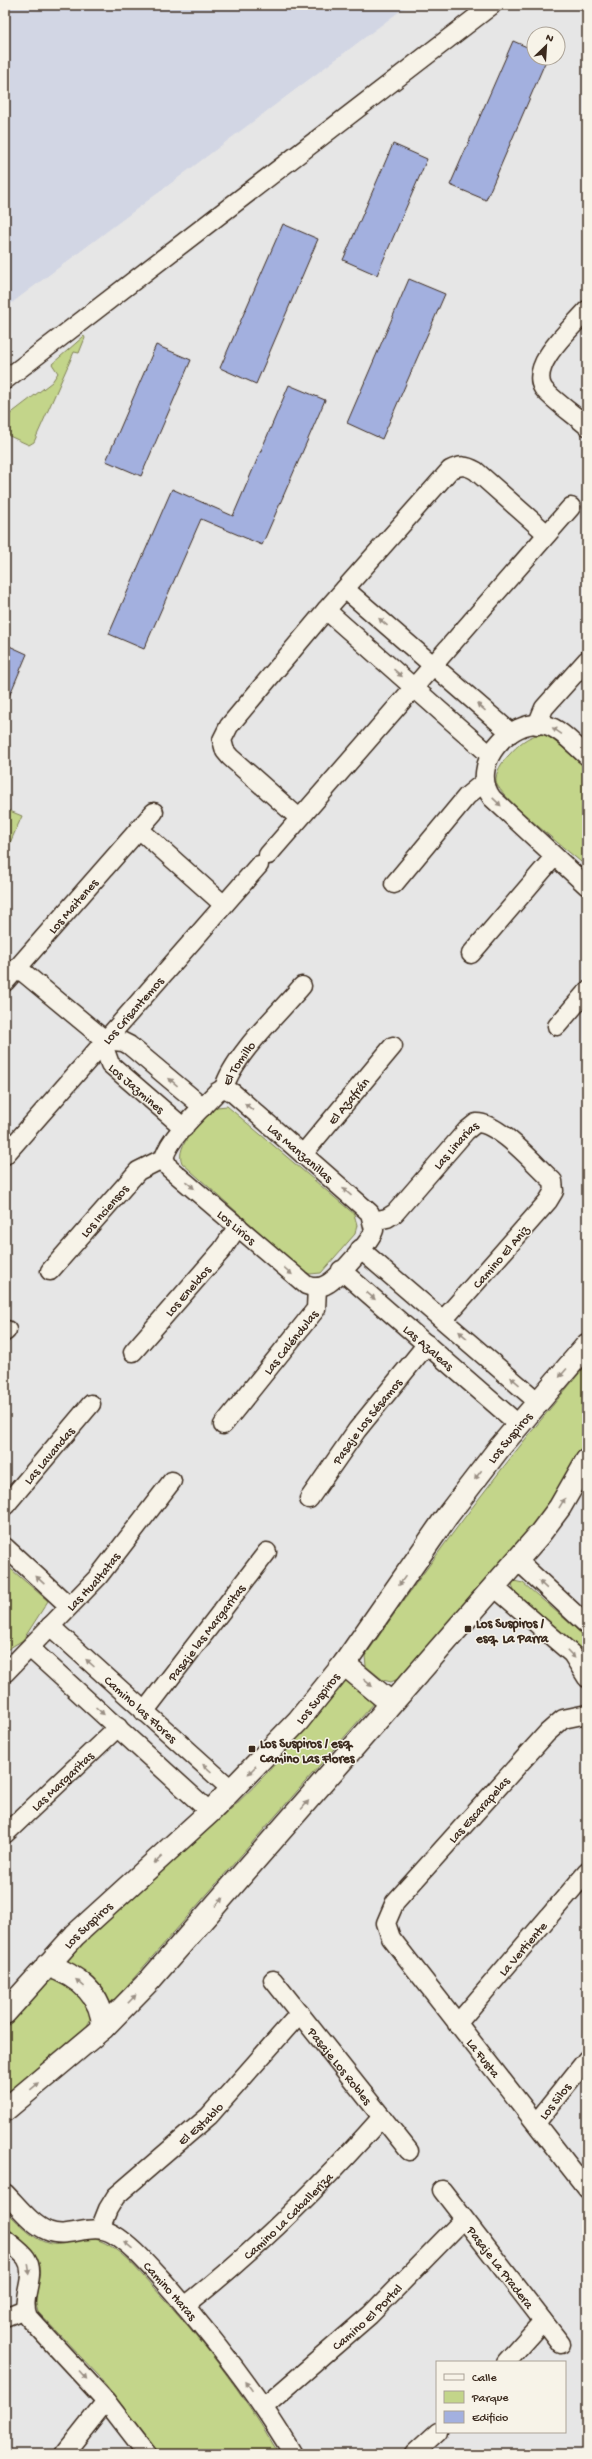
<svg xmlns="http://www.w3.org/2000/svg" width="592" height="2459" font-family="'Gochi Hand',sans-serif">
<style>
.built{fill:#d2d6e4}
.green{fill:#c3d58a;stroke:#7f8054}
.building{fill:#a3b0df;stroke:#3b2a1e}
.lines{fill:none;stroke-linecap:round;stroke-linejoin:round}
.street-casing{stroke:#3b2a1e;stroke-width:21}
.secondary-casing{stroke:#3b2a1e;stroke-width:25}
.street{stroke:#f7f3e8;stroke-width:18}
.secondary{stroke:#f7f3e8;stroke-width:22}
.oneway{fill:#998e83}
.poi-dot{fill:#3b2a1e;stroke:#f7f3e8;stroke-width:1.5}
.labels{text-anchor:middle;stroke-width:3;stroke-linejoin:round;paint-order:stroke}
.street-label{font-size:13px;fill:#3b2a1e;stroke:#f7f3e8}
.poi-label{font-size:13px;font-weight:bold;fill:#3b2a1e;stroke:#f7f3e8;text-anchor:start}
</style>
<rect width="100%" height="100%" fill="#e6e6e6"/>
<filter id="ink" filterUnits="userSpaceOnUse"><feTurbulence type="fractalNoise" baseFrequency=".025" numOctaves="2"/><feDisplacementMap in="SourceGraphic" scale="8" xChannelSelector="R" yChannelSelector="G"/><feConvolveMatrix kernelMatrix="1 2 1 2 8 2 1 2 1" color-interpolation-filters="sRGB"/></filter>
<g filter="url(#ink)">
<!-- built -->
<path class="built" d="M5 5H408L5 308Z"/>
<!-- green -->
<path class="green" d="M84 336 85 338 79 353 74 352 34 442 29 445 5 434V418L52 382 58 373 52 364Z
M541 734 552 738 587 769V867C572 854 498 796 496 782 495 772 502 762 509 755 518 745 527 736 541 734Z
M5 809 22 816 5 854Z
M227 1106 354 1214 357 1225 355 1234 321 1273 310 1274 303 1271 182 1163C174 1145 202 1122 213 1109L217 1107Z
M587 1364V1442L537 1521 400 1678 391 1682 383 1680 366 1666 365 1656C434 1555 508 1458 587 1364Z
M5 1564 48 1601 23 1640 5 1651Z
M514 1581 523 1583 587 1638V1655L514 1591 512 1584Z
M347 1677 375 1702 112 2003H110L68 1962V1958C112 1907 168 1866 218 1821 266 1778 308 1728 347 1677Z
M52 1980C74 1980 83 2000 92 2016L85 2030 5 2097V2030L44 1986Z
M5 2210C21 2225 39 2248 62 2244 73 2242 85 2238 96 2239 121 2248 137 2270 154 2288 202 2339 244 2394 279 2454H160L99 2376 38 2312C34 2300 37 2290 40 2278 45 2255 20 2239 5 2226Z"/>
<!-- building -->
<path class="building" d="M513 41 534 50V58H547L486 200 450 185Z
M393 144 427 159 377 275 343 260Z
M283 224 318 239 256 384 220 368Z
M409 279 445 294 382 439 347 423Z
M156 345 191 360 141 476 106 461Z
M289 385 325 400 262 545 201 519 144 649 109 634 172 489 233 516Z
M5 644 27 654 5 706Z"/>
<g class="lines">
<defs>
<g id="street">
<path d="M587 310C572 328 529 364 543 388 549 397 577 417 587 426"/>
<path d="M5 380 492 5"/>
<path d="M345 589 511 733"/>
<path d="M326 610 490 755"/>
<path d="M537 725 544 708 587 660"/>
<path d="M587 756C575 746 561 729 546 725 509 717 468 766 492 798L587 886"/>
<path d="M299 818 230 757 225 751 222 740 229 726 326 610 450 470C460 465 466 465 476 471L547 534"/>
<path d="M139 829 224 905"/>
<path d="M268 855 571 507"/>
<path d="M394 884 467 796 484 782"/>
<path d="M471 954 554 857"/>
<path d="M18 968 105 1040 123 1042 129 1045 203 1107"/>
<path id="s1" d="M5 982 154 812"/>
<path d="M557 1026 587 991"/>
<path id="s2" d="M105 1040V1050L110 1064 184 1128"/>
<path id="s3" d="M224 1088C233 1056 279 1013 302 986"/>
<path id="s4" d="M303 1154 393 1046"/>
<path id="s5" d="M5 1155 259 865"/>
<path id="s6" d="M164 1158 169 1168 306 1285C313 1288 321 1288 327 1284 337 1279 371 1241 374 1230L370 1213 233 1093 224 1088"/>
<path d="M164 1158C170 1136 201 1109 217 1092L224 1088"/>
<path id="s7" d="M373 1221 387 1218 395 1213 466 1131 476 1123C499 1122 536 1166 553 1181L554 1191 548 1201 444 1319"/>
<path d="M360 1249 537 1401"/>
<path id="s8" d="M341 1270 518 1424"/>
<path id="s9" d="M50 1271 138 1171 164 1158"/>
<path d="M5 1332 7 1330"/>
<path id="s10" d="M133 1352 222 1250 238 1226"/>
<path id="s11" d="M223 1425 316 1309 317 1287"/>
<path id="s12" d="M309 1499 357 1430 427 1344"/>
<path id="s13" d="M5 1506 91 1404"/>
<path d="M5 1547 69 1606"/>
<path d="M517 1560 587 1625"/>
<path d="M493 1586 572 1654 587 1678"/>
<path id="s14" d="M50 1626 232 1790"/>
<path d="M30 1648 210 1812"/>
<path id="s15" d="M5 1673 98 1577 172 1481"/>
<path id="s16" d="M144 1712 267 1552"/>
<path id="s17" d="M587 1714 563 1719 547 1733 395 1902 386 1923 391 1938 587 2189"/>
<path id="s18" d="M5 1834 118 1727"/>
<path id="s19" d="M273 1980 409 2151"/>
<path id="s20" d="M457 2024 587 1872"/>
<path id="s21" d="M536 2123 587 2059"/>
<path id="s22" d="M442 2190 561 2344"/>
<path id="s23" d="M5 2193C17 2205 32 2225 48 2231 69 2240 91 2221 113 2234 133 2246 150 2267 166 2284 213 2337 257 2393 293 2454"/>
<path id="s24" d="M100 2229 108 2209 116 2196 209 2116 300 2013"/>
<path d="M5 2239C12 2245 21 2251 26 2258 38 2276 19 2297 28 2317L106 2401 147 2454"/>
<path id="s25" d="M185 2306C258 2249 321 2186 382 2117"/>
<path d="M5 2317 25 2309"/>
<path d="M506 2362 543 2321"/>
<path id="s26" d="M264 2407 370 2315 464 2219"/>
<path d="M64 2454 106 2401"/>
<path d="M414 2454 438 2432"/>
</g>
<g id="secondary">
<path d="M344 1664 391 1703"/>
<path d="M47 1965C76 1975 103 1994 103 2028"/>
<path id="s27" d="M5 2013 75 1935 210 1812 298 1721 344 1664 447 1516 500 1447 587 1345"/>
<path d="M5 2110 103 2028 150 1980 539 1535 560 1507 587 1460"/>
</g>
</defs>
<!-- street casing -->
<use href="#street" class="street-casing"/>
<!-- secondary casing -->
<use href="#secondary" class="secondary-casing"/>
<!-- street -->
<use href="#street" class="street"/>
<!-- secondary -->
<use href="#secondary" class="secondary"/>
</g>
<!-- one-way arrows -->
<defs><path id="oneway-solid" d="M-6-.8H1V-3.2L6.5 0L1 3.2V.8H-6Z"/></defs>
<g class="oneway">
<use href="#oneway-solid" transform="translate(383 622) rotate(-139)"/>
<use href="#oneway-solid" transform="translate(398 673) rotate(41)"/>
<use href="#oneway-solid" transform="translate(481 707) rotate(-139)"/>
<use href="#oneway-solid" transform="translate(557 731) rotate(-145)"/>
<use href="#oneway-solid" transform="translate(497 802) rotate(44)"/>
<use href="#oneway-solid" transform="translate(173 1082) rotate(-140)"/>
<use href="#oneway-solid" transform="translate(249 1107) rotate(-139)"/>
<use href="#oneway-solid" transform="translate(190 1185) rotate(40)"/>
<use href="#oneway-solid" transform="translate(347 1192) rotate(-139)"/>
<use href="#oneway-solid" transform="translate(288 1271) rotate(42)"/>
<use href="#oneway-solid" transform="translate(371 1296) rotate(41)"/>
<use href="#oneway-solid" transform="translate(463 1335) rotate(-139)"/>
<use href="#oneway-solid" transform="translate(563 1373) rotate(131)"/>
<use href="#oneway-solid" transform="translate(515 1381) rotate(-139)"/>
<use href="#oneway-solid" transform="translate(478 1475) rotate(127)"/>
<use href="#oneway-solid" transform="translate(562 1503) rotate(-59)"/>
<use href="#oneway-solid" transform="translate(40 1580) rotate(-137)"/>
<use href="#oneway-solid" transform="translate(402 1581) rotate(125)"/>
<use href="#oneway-solid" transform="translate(543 1585) rotate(-137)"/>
<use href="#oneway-solid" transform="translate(571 1654) rotate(46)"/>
<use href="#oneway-solid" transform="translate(90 1663) rotate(-138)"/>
<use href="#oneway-solid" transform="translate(368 1683) rotate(40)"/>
<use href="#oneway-solid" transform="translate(100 1711) rotate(42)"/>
<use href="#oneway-solid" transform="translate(207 1768) rotate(-138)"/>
<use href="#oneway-solid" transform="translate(252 1770) rotate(134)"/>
<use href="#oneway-solid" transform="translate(305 1805) rotate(-49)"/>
<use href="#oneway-solid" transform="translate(158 1860) rotate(138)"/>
<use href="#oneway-solid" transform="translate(219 1902) rotate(-48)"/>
<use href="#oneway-solid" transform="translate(80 1983) rotate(-140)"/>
<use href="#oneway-solid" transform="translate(132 1999) rotate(-46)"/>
<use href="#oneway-solid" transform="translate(35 2086) rotate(-39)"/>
<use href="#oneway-solid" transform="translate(128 2245) rotate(-139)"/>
<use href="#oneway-solid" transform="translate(29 2269) rotate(82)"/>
<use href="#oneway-solid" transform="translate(83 2375) rotate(48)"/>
<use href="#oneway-solid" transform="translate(249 2386) rotate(-125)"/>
</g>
</g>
<!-- markers -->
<g class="poi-dot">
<rect x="464" y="1625" width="8" height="8" rx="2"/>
<rect x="248" y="1745" width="8" height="8" rx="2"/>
</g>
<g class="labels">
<!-- street labels -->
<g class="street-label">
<text dy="5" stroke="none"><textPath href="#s1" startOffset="102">Los Maitenes</textPath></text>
<text dy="5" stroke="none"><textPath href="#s5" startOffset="193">Los Crisantemos</textPath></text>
<text dy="5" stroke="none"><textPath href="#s3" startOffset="29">El Tomillo</textPath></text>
<text dy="5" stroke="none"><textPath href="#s2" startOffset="61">Los Jazmines</textPath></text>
<text dy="5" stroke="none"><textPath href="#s4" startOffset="70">El Azafrán</textPath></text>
<text dy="5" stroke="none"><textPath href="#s7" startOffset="115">Las Linarias</textPath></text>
<text transform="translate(301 1152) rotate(41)" y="5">Las Manzanillas</text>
<text dy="5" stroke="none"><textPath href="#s9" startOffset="81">Los Inciensos</textPath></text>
<text dy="5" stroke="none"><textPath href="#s6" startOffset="101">Los Lirios</textPath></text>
<text transform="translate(500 1256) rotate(-49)" y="5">Camino El Aniz</text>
<text dy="5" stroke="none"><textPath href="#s10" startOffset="82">Los Eneldos</textPath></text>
<text dy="5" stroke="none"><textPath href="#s11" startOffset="107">Las Caléndulas</textPath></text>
<text dy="5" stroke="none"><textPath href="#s8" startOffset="117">Las Azaleas</textPath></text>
<text dy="5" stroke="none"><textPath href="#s12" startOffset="97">Pasaje Los Sésamos</textPath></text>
<text dy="5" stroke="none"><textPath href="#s27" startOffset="768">Los Suspiros</textPath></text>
<text dy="5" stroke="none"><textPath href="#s13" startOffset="67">Las Lavandas</textPath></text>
<text dy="5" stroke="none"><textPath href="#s15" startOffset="127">Las Hualtatas</textPath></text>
<text dy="5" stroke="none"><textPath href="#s16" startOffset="101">Pasaje las Margaritas</textPath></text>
<text dy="5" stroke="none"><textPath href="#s27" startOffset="444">Los Suspiros</textPath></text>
<text dy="5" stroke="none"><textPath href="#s14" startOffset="123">Camino las Flores</textPath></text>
<text dy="5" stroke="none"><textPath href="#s18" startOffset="78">Las Margaritas</textPath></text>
<text transform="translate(478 1809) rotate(-48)" y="5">Las Escarapelas</text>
<text dy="5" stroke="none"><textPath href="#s27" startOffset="121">Los Suspiros</textPath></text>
<text dy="5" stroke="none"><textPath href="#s20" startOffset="100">La Vertiente</textPath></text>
<text dy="5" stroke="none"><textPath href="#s17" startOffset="463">La Fusta</textPath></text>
<text dy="5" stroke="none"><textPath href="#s19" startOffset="109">Pasaje Los Robles</textPath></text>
<text dy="5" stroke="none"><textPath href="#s21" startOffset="29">Los Silos</textPath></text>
<text dy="5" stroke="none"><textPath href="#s24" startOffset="148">El Establo</textPath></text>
<text dy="5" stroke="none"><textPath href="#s25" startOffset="137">Camino La Caballeriza</textPath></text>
<text dy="5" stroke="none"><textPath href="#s22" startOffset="97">Pasaje La Pradera</textPath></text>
<text dy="5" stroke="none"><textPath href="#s23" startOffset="205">Camino Haras</textPath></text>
<text dy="5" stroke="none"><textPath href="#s26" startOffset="137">Camino El Portal</textPath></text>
</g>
<!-- poi labels -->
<g class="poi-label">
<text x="476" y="1627">Los Suspiros /<tspan x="476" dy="15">esq. La Parra</tspan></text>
<text x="260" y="1747">Los Suspiros / esq.<tspan x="260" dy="15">Camino Las Flores</tspan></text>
</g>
</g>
<!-- margin -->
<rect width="592" height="2459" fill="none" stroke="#f7f3e8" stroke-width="20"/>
<rect x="10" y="10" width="572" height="2439" fill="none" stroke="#3b2a1e" stroke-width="1.5" filter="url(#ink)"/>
<!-- legend -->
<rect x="436" y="2361" width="130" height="72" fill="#f7f3e8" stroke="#aca397"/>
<rect x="444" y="2374" width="20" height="6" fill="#f7f3e8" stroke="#aca397"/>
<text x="472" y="2381" font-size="12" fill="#3b2a1e">Calle</text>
<rect x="444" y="2391" width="20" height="12" fill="#c3d58a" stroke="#aca397"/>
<text x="472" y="2401" font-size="12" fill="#3b2a1e">Parque</text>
<rect x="444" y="2411" width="20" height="12" fill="#a3b0df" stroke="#aca397"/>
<text x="472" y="2421" font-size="12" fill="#3b2a1e">Edificio</text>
<!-- north arrow -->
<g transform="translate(546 46) rotate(25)"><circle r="19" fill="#f7f3e8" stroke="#aca397"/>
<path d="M0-3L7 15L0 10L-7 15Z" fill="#3b2a1e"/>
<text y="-6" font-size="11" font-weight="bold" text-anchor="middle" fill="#3b2a1e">N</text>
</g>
</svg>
